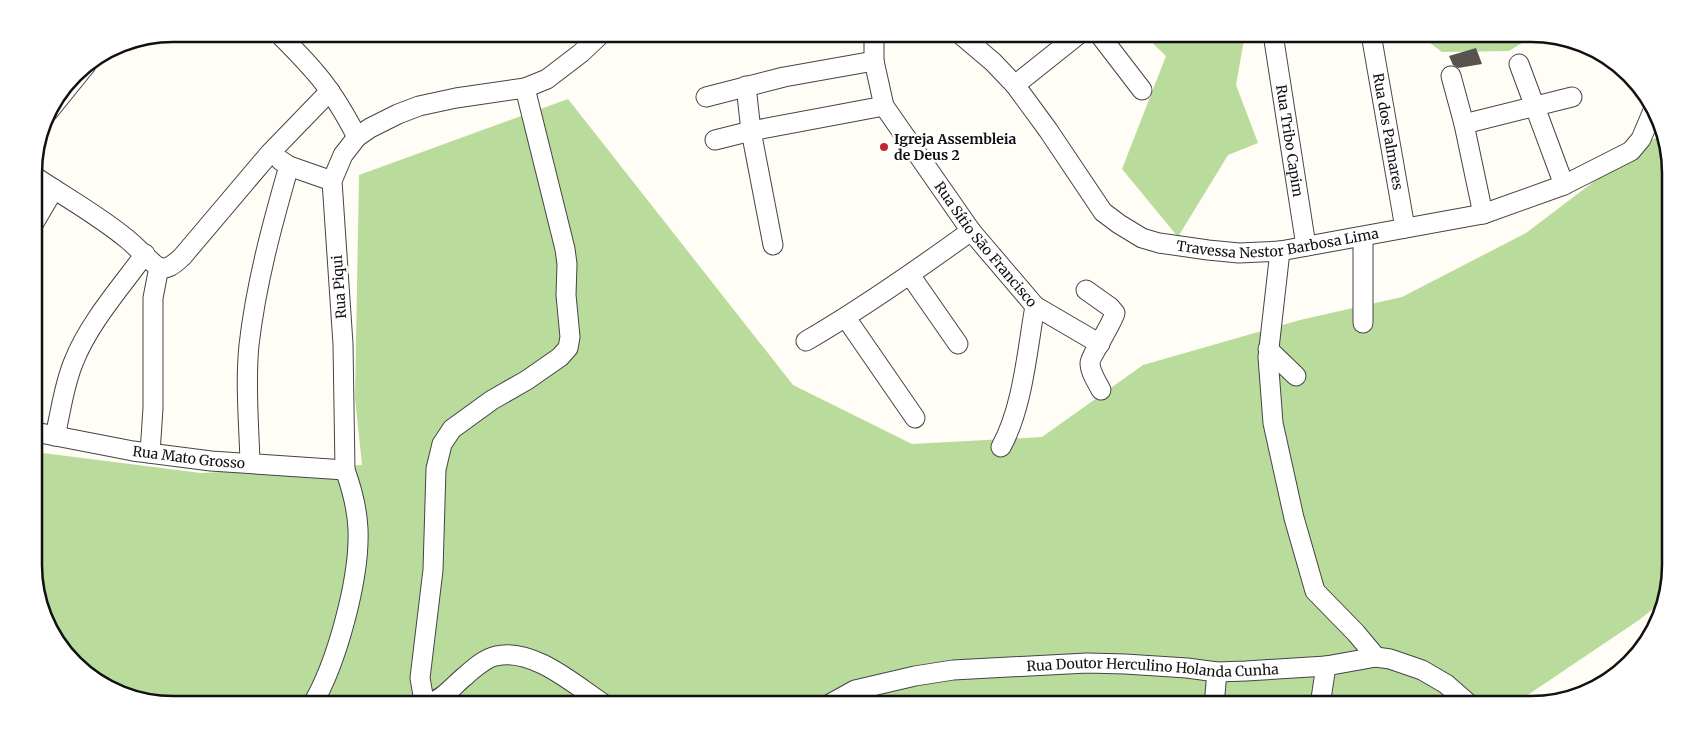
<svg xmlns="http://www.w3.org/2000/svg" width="1704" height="739" font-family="Merriweather,serif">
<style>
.forest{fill:#b9dc9c}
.building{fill:#5a524d}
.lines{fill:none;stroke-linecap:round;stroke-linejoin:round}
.minor-casing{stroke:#444;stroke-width:21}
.minor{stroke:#fff;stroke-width:19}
.poi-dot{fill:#c4262e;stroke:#fff;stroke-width:2}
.labels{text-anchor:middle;stroke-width:5;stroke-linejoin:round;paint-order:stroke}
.street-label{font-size:14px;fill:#111;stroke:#fff}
.poi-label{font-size:14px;font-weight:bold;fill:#111;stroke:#fff;text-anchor:start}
.rim{fill:none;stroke:#111;stroke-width:2.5}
</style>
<rect width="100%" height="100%" fill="#fffdf5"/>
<!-- forest -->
<path class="forest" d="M1143 34H1245L1236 85 1258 143 1228 155 1178 237 1122 169 1166 56Z
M1418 34H1531L1535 35 1509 51 1442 52Z
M568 99 793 385 912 444 1042 437 1143 365 1300 320 1402 297 1526 233 1646 142 1661 136 1669 155 1670 566 1663 601 1639 620 1513 705H173L120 695 63 651 35 584V452L201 473 362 465 355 398 359 175Z"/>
<!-- building -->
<path class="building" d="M1476 48 1482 64 1458 68 1453 65 1449 56Z"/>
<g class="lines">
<defs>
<g id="minor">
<path d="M279 34C291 46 303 58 314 71 332 91 345 114 357 137"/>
<path id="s1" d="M874 34V61L884 106 971 231 1035 306 1100 344"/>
<path id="s2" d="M960 34 993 62 1015 85 1048 130 1103 212 1119 224 1142 238 1159 243 1208 250 1239 253 1280 251 1483 214 1564 185 1631 151 1641 139 1652 113"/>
<path d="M1099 34 1142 90"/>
<path id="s3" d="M1273 34 1306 246"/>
<path id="s4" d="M1371 34 1405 228"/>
<path d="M1519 64 1564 185"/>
<path d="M1451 76 1464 124 1483 214"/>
<path d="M1015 85 1079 34"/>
<path d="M746 86 751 131 773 245"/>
<path d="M525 88 565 249 567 264 566 295 570 337 568 348 560 357 527 380 492 400 452 429 442 444 436 469 433 570 420 678 424 701 427 703C441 702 453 686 464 677 472 670 485 658 496 656 533 647 576 686 605 705"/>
<path d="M706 97 784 77 874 61"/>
<path d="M48 112 86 65"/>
<path d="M1464 124 1572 97"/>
<path d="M715 140 751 131 884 106"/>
<path d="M280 160 289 166 332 181"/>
<path d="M34 176C65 197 98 215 127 239 134 244 153 265 159 267 168 271 176 262 182 257L270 153 330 91"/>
<path d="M34 223 54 189"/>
<path d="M1363 237V323"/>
<path d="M1280 251 1268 357 1273 423 1294 518 1315 591 1356 633 1376 657"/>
<path d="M910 275 958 344"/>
<path d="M1086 290 1110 307 1115 313C1112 324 1090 357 1090 363 1090 372 1097 382 1101 390"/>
<path d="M846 318 915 418"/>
<path d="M806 341C863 308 917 270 971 231"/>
<path d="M1268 349 1296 376"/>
<path id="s5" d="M35 432 133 451 211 461 345 470"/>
<path d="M55 436C61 411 64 384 74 361 89 323 121 287 145 254"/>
<path d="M1001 447C1023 407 1027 351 1035 306"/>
<path d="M150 453 153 408V298L159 267"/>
<path d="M250 463C249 424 245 384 249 345 256 284 272 225 289 166"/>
<path d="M312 705C337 663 360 578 358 529 357 508 352 489 345 470L343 344 332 181 343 155 357 137 370 128 398 114 419 106 456 98 525 88 547 79 581 53 601 34"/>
<path id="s6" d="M828 705 855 690 915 676 953 670 1087 663 1125 664 1187 668 1217 672 1246 671 1326 666 1376 657 1390 659 1422 670 1446 684 1470 705"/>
<path d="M1214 705 1217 672"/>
<path d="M1320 705 1326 666"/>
</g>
</defs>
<!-- minor casing -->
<use href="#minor" class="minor-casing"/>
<!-- minor -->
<use href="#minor" class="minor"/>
</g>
<!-- markers -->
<circle class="poi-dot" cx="884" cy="147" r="5"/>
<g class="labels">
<!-- street labels -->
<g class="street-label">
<text dy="5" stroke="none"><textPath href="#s4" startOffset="99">Rua dos Palmares</textPath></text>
<text dy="5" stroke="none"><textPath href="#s3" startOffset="108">Rua Tribo Capim</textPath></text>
<text dy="5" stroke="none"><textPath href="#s2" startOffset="414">Travessa Nestor Barbosa Lima</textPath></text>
<text dy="5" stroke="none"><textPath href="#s1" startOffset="245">Rua Sítio São Francisco</textPath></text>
<text transform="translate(339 287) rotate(-94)" y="5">Rua Piqui</text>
<text dy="5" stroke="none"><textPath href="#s5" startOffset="156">Rua Mato Grosso</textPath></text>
<text dy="5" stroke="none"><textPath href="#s6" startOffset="331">Rua Doutor Herculino Holanda Cunha</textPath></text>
</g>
<!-- poi labels -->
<g class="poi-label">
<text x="894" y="144">Igreja Assembleia<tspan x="894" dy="16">de Deus 2</tspan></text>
</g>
</g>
<!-- crop -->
<path d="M0 0H1704V739H0ZM173 42H1531A131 131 0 0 1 1662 173V565A131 131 0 0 1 1531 696H173A131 131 0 0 1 42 565V173A131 131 0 0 1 173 42Z" fill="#fff" fill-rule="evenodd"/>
<path class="rim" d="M173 42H1531A131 131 0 0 1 1662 173V565A131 131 0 0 1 1531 696H173A131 131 0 0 1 42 565V173A131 131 0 0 1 173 42Z"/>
</svg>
